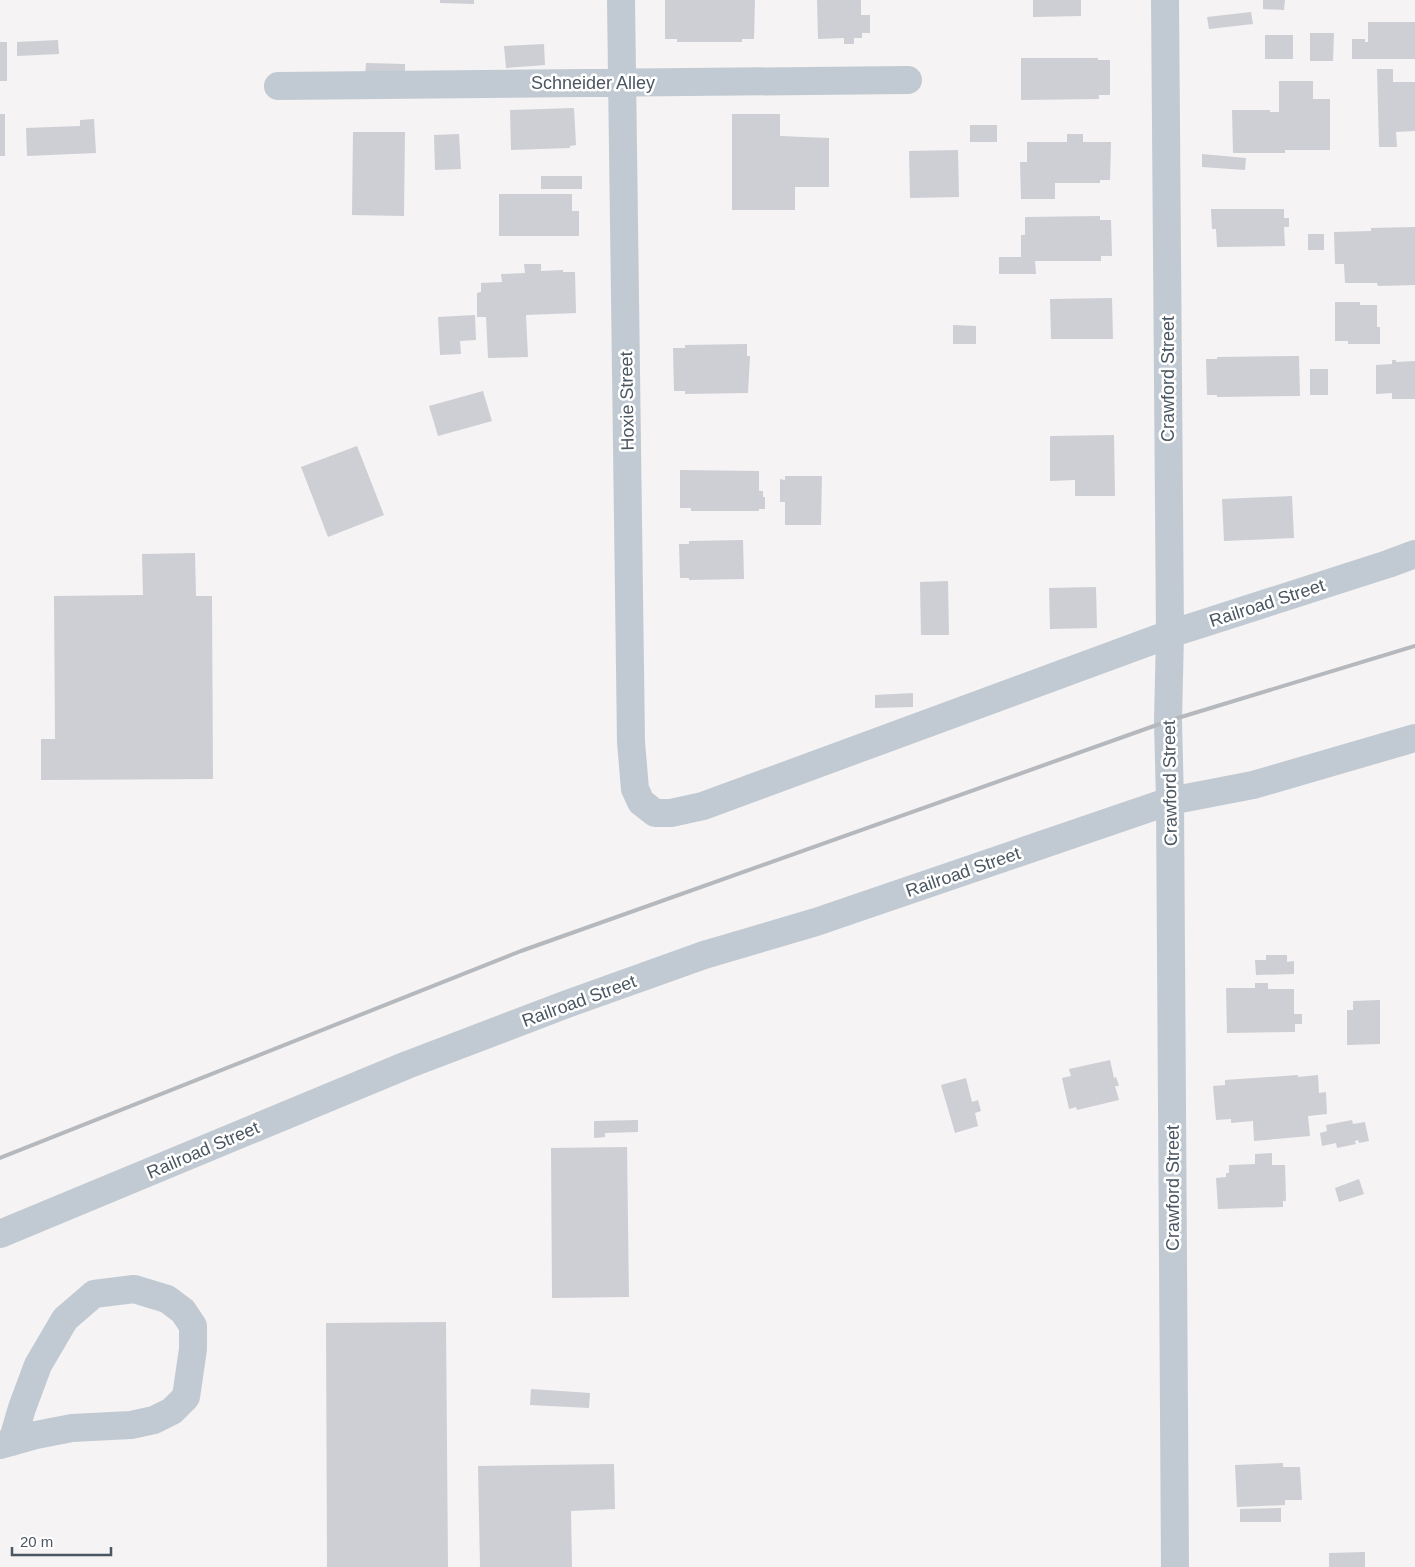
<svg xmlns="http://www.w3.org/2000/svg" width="1415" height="1567" font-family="Arial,sans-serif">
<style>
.building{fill:#cdcfd5}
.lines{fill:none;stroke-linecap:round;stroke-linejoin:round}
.minor{stroke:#c1cad2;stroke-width:28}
.rail{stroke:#b5b8bd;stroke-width:4}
.labels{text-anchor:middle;stroke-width:5;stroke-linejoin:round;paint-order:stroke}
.street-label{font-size:18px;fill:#4a5661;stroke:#fff}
</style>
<rect width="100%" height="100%" fill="#f5f3f3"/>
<!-- building -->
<path class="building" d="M440 0H474V4L440 3Z
M665 0H755L754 39H742V42H677V39H665Z
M817 0H861V15H870V33H862V38H854V44H844V38L818 39Z
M1033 0H1081V16L1033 17Z
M1263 0H1285L1284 10 1263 9Z
M1251 12 1253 24 1209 29 1207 17Z
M1368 22H1415V59H1352V39H1365V42H1368Z
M1310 33H1334L1333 61H1310Z
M1265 35H1293V59H1265Z
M58 40 59 54 17 56V42Z
M0 42H7V81H0Z
M544 44 545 65 506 68 504 46Z
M1021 58H1098V60H1110V95H1099V99L1021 100Z
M366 63 405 64V77L365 76Z
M1377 69H1393V82H1415V131L1396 132 1397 147H1379Z
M1279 81H1313V99H1330V150H1285V153H1233L1232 110H1270V112H1279Z
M574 108 576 145 570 146V148L511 150 510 110Z
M0 114H5V156H0Z
M732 114H780V136L829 138V187H795V210H732Z
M94 119 96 153 27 156 26 128 80 126V120Z
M970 125H997V142H970Z
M353 132H405L404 216 352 215Z
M459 134 461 169 435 170 434 135Z
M1067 134H1083V142H1111L1110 180H1100V183H1055V199H1021L1020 162H1027V142H1067Z
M958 150 959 197 910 198 909 151Z
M1202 154 1246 158 1245 170 1202 167Z
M541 176H582V189H541Z
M499 194H572V211H579V236H499Z
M1211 209H1284V218H1289V227H1284L1285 246 1217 247 1216 229H1212Z
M1100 216V220H1111L1112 256H1101V261H1035L1036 274H999V257H1021V235H1025V217Z
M1415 227V285L1378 286 1377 283H1345L1344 264H1335L1334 232 1371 231V228Z
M1308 234H1324V250H1308Z
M524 264H541V271L563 270V272H575L576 313 526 315 528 357 488 358 486 317H477V293L481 292V283L502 282 501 274 525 273Z
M1112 298 1113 339H1051L1050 299Z
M1335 302H1360V305H1377V327H1380V344H1348V341H1335Z
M475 315 476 340 460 341 461 354 440 355 438 317Z
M953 325 976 326V344H953Z
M747 344V356H750L748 393 685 394V391H674L673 348H685V345Z
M1299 356 1300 396 1217 397V395H1207L1206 359H1217V357Z
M1392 360H1396V362L1415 361V399H1392V393L1376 394V365L1392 364Z
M1310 369H1328V395H1310Z
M483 391 492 421 438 436 429 406Z
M1114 435 1115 496H1075V480L1050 481V436Z
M357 446 384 515 328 537 301 467Z
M680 470 759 471V491H763V497H765V509H759V511H691V508H680Z
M785 476H822L821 525H785V502H780V479L785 480Z
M1292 496 1294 538 1224 541 1222 499Z
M743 540 744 579 689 580V578H680L679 544H689V541Z
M195 553 196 596H212L213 779 41 780V739H55L54 596 143 595 142 554Z
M948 581 949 635H921L920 582Z
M1096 587 1097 628 1050 629 1049 588Z
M913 693V707L875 708V695Z
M1266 955H1287V962L1294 961V974L1256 975 1255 960H1266Z
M1255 983H1268V989H1294V1014H1302V1024H1295V1032L1227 1033 1226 988H1255Z
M1380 1000V1044L1347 1045V1010H1353V1001Z
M1110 1060 1114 1078 1116 1077 1119 1086H1115L1119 1100 1077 1110 1076 1107 1069 1109 1062 1078 1071 1076 1069 1069Z
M1298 1075V1077L1318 1075 1319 1093 1326 1092 1327 1114 1308 1116 1310 1136 1254 1141 1253 1121 1231 1123V1119L1216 1120 1213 1086 1225 1085V1080Z
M966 1078 972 1102 978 1100 981 1111 975 1113 978 1126 955 1133 941 1085Z
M638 1120V1132L605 1133V1137L594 1138V1121Z
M1352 1120 1353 1124 1365 1122 1369 1141 1359 1143 1358 1140 1355 1141 1356 1144 1337 1148 1336 1143 1322 1146 1320 1133 1327 1131 1326 1125Z
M627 1147 629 1297 552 1298 551 1148Z
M1272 1153V1165H1285L1286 1201H1283V1207L1218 1209 1216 1178 1226 1177V1173H1229V1165L1255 1164V1154Z
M1359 1179 1364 1194 1339 1202 1335 1188Z
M446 1322 448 1567H327L326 1323Z
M531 1389 590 1393 589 1408 530 1405Z
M1283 1463V1467H1300L1302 1500H1285V1505L1237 1507 1235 1465Z
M614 1464 615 1509 571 1511 572 1567H480L478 1466Z
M1281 1508V1522H1240V1509Z
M1365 1552V1567H1329V1553Z"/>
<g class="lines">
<!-- minor -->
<path class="minor" d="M621 0 631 742 635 789 641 802 655 813H671L703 806 1170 634 1388 564 1415 554
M1165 0 1170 634 1168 721 1170 801 1175 1567
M278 86 908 80
M0 1234 407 1065 567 1004 704 955 816 922 1170 801 1253 785 1415 738
M0 1445 36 1435 72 1428 131 1425 154 1420 172 1411 186 1397 193 1349V1326L183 1311 167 1299 134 1289 94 1294 65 1319 38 1365 22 1408 12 1442"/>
<!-- rail -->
<path class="rail" d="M0 1158 521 951 1168 721 1415 646"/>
</g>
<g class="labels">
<!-- street labels -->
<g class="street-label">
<text x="593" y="89">Schneider Alley</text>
<text transform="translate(1168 379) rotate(-90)" y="6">Crawford Street</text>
<text transform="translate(627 401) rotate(-91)" y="6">Hoxie Street</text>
<text transform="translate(1267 603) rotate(-18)" y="6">Railroad Street</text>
<text transform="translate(1170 783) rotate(-91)" y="6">Crawford Street</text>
<text transform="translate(963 872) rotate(-19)" y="6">Railroad Street</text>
<text transform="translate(579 1001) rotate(-20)" y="6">Railroad Street</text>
<text transform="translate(203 1150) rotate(-23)" y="6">Railroad Street</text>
<text transform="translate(1173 1188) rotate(-90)" y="6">Crawford Street</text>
</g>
</g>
<!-- scale -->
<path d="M12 1547v8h99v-8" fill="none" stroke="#4a5661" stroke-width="2.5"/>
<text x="20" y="1547" font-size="15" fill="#4a5661" stroke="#ffffff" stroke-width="4" paint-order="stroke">20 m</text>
</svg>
